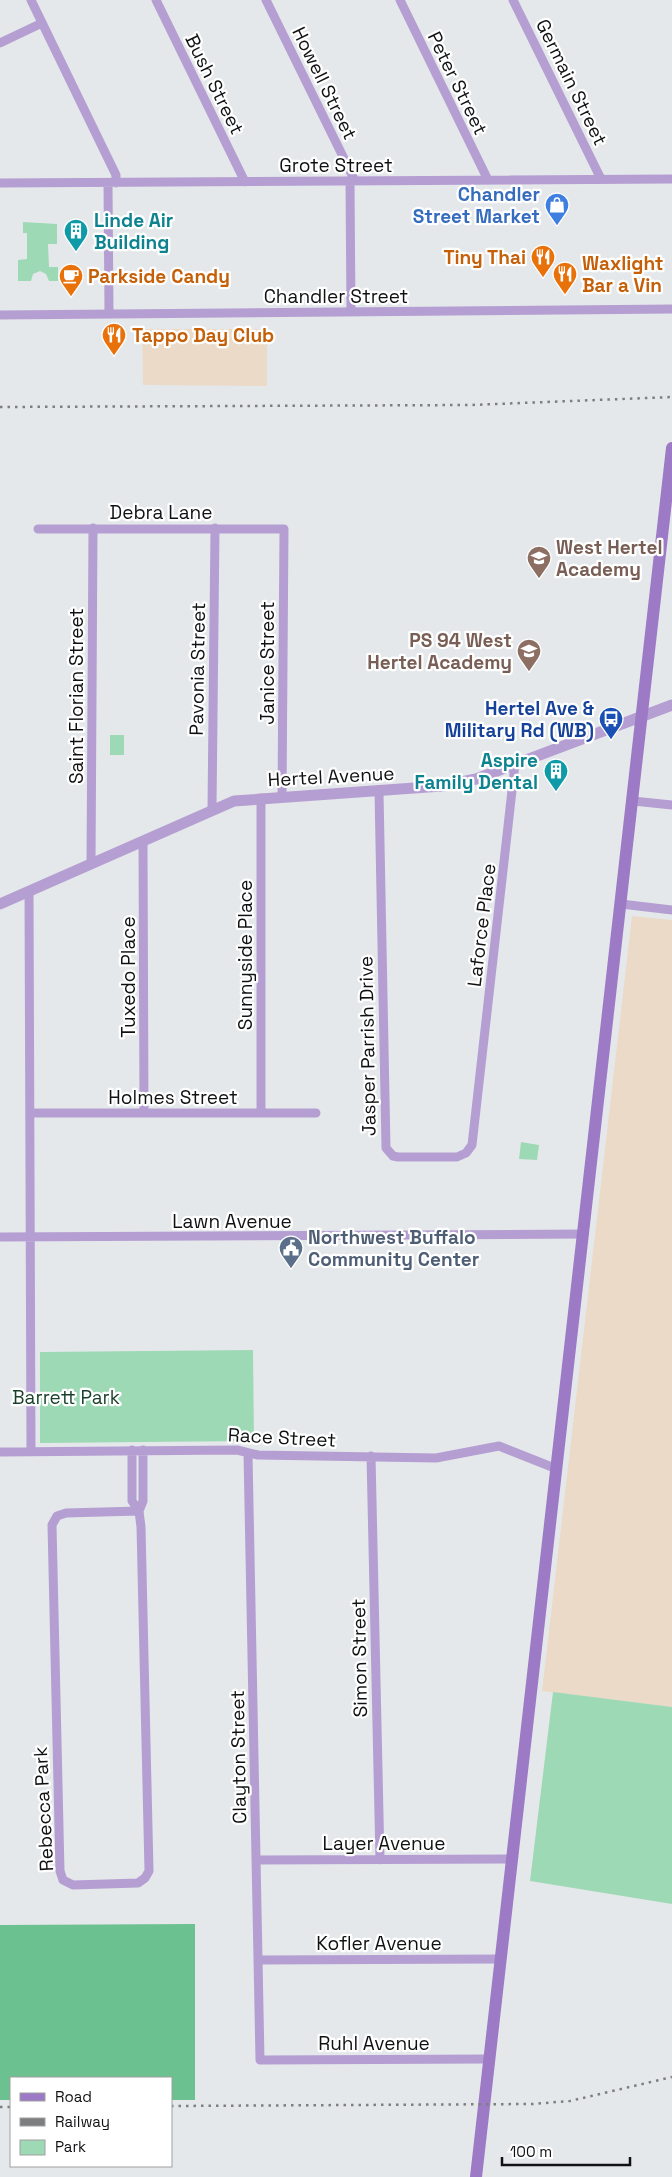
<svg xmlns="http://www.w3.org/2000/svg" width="672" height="2177" font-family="'Space Grotesk',sans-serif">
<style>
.industrial{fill:#ecdac9}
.green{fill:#9ed9b5}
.forest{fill:#6bc190}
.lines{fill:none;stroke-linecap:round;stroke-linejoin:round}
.minor{stroke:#b59fd2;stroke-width:9}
.tertiary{stroke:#b59fd2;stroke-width:11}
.secondary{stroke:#9d7ac5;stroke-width:12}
.rail{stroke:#7c7e80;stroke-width:2.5;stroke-dasharray:2.5 5;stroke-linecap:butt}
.labels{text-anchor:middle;stroke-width:4.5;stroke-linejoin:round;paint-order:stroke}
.street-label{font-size:19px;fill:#101112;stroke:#fff}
.shop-label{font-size:19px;font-weight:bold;fill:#366cbe;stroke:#fff;text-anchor:end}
.culture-label{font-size:19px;font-weight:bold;fill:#0d838f;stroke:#fff;text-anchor:start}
.food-label{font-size:19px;font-weight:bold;fill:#c56008;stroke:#fff;text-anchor:start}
.education-label{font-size:19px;font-weight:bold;fill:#785e54;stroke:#fff;text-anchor:start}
.transit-label{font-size:19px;font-weight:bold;fill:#164399;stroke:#fff;text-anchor:end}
.service-label{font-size:19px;font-weight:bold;fill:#4e5e75;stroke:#fff;text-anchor:start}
.park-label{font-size:19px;fill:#193f2a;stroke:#fff}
</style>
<rect width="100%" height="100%" fill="#e5e8eb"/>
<!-- industrial -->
<path class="industrial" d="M142 329H267V386L143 385Z
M632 916 672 920V1707L542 1691Z"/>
<!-- green -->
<path class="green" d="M23 222 57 224V244H48L49 267H58V281H49L46 274 40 271 33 274 31 281H18V260L27 259V233H23Z
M110 735H124V755H110Z
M521 1142 539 1145 537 1160 519 1159Z
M253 1350 254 1441 40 1443V1352Z
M553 1692 672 1707V1904L530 1881Z"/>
<!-- forest -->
<path class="forest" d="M195 1924V2100H171V2078H11V2100H0V1925Z"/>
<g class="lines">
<!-- minor -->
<path class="minor" d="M31 0 116 175V183
M156 0 245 182
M266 0 355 181
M400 0 488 180
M513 0 601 179
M0 43 42 23
M350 181 351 312
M0 183 672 179
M108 183 109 314
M0 315 672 309
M38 529H284L282 797
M379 792 386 1148 393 1156 398 1157H457L466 1153 472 1145 515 764
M633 801 672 805
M212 809 215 528
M143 841 144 1113
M91 864 93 528
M29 892 31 1451
M621 904 672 910
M30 1113H316
M261 1113V798
M0 1237 584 1234
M132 1450V1501L139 1511
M0 1452 237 1450 258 1455 436 1458 499 1446 557 1469
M248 1454 260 2060 488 2059
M371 1456 380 1860
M139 1511 141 1527 149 1871 145 1878 138 1883 73 1885 63 1880 60 1871 52 1525 57 1516 66 1513Z
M139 1511 143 1501V1450
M256 1860 512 1859
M258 1960 500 1959"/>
<!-- tertiary -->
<path class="tertiary" d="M0 904 234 801 442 786 476 779 672 705"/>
<!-- secondary -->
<path class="secondary" d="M476 2177 672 448"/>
<!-- rail -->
<path class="rail" d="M0 407 471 405 672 397
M171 2106 532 2104 570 2101 672 2077
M0 2107H11"/>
</g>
<!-- icons -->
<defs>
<symbol id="shop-pin" viewBox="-11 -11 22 30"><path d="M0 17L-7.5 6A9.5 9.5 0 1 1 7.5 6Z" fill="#3f7fe0" stroke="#fff"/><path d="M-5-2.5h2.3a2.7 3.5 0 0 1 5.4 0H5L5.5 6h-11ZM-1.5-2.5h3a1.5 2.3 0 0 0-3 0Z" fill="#fff"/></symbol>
<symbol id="building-pin" viewBox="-11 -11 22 30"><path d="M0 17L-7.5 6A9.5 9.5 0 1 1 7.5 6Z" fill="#0f9aa8" stroke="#fff"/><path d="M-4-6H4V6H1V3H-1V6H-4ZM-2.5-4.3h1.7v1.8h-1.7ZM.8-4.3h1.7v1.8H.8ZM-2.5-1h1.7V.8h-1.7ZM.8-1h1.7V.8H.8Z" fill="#fff"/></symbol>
<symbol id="restaurant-pin" viewBox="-11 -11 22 30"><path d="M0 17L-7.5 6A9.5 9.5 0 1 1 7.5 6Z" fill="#e8710a" stroke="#fff"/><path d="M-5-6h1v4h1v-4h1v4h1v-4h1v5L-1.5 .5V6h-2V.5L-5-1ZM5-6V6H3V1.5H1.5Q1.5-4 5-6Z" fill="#fff"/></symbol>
<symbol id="cafe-pin" viewBox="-11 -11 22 30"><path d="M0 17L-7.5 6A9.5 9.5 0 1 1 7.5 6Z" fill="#e8710a" stroke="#fff"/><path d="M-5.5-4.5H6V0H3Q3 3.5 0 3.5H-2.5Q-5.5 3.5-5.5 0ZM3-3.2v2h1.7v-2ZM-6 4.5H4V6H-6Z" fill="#fff"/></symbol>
<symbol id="school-pin" viewBox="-11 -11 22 30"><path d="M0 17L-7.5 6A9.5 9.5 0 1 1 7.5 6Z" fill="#8d6e63" stroke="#fff"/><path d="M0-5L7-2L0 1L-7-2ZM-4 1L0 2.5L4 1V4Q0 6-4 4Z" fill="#fff"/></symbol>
<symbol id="bus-pin" viewBox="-11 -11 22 30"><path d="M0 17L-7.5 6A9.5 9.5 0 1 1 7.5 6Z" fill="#1a4fb4" stroke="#fff"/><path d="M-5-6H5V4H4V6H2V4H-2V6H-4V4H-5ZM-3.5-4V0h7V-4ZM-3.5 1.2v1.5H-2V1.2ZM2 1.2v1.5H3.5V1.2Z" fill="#fff"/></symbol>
<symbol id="civic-pin" viewBox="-11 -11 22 30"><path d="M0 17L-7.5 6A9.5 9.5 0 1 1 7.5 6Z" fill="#5c6f8a" stroke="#fff"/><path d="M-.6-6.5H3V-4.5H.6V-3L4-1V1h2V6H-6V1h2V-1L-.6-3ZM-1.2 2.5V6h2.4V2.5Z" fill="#fff"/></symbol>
</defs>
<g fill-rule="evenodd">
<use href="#shop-pin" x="543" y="191" width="28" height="38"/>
<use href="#building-pin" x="62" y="217" width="28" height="38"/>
<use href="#restaurant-pin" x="529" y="243" width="28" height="38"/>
<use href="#restaurant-pin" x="551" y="260" width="28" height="38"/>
<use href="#cafe-pin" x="57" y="262" width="28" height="38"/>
<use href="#restaurant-pin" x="100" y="321" width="28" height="38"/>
<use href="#school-pin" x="525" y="544" width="28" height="38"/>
<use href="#school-pin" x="515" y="637" width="28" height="38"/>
<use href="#bus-pin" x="597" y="705" width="28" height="38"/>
<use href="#building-pin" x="542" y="757" width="28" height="38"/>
<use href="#civic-pin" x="277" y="1234" width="28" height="38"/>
</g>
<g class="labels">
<!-- street labels -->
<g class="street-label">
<text transform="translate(572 82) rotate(64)" y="7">Germain Street</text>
<text transform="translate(325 83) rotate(64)" y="7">Howell Street</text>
<text transform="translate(458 83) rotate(64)" y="7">Peter Street</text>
<text transform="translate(215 84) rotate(64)" y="7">Bush Street</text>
<text x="336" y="172">Grote Street</text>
<text x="336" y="303">Chandler Street</text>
<text x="161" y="519">Debra Lane</text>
<text transform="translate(267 663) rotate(-90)" y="7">Janice Street</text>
<text transform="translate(197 669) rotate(-89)" y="7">Pavonia Street</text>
<text transform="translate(76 696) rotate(-90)" y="7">Saint Florian Street</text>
<text transform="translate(331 776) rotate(-3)" y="7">Hertel Avenue</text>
<text transform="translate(481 925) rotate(-83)" y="7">Laforce Place</text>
<text transform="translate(245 955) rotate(-90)" y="7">Sunnyside Place</text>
<text transform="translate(128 977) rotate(-90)" y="7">Tuxedo Place</text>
<text transform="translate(367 1046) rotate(-91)" y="7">Jasper Parrish Drive</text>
<text x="173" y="1104">Holmes Street</text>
<text x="232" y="1228">Lawn Avenue</text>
<text transform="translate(282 1437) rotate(3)" y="7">Race Street</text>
<text transform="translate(359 1658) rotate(-91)" y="7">Simon Street</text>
<text transform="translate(238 1757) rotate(-91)" y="7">Clayton Street</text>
<text transform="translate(43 1809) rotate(-93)" y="7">Rebecca Park</text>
<text x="384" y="1850">Layer Avenue</text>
<text x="379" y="1950">Kofler Avenue</text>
<text x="374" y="2050">Ruhl Avenue</text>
</g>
<!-- shop labels -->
<g class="shop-label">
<text x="540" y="201">Chandler<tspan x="540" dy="22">Street Market</tspan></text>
</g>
<!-- culture labels -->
<g class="culture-label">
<text x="94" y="227">Linde Air<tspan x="94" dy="22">Building</tspan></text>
<text x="538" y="767" text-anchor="end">Aspire<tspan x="538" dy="22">Family Dental</tspan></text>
</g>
<!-- food labels -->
<g class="food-label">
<text x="526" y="264" text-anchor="end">Tiny Thai</text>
<text x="582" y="270">Waxlight<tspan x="582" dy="22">Bar a Vin</tspan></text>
<text x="88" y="283">Parkside Candy</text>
<text x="132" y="342">Tappo Day Club</text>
</g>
<!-- education labels -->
<g class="education-label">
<text x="556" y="554">West Hertel<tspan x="556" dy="22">Academy</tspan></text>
<text x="512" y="647" text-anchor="end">PS 94 West<tspan x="512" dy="22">Hertel Academy</tspan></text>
</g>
<!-- transit labels -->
<g class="transit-label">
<text x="594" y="715">Hertel Ave &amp;<tspan x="594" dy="22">Military Rd (WB)</tspan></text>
</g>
<!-- service labels -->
<g class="service-label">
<text x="308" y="1244">Northwest Buffalo<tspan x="308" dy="22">Community Center</tspan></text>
</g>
<!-- park labels -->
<g class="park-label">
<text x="66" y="1404">Barrett Park</text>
</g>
</g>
<!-- legend -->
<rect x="10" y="2077" width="162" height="90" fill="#ffffff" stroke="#9fa0a0"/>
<rect x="20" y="2093" width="25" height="8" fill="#9d7ac5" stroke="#9fa0a0"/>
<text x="55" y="2102" font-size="15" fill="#101112">Road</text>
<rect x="20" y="2118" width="25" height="8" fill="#7c7e80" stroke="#9fa0a0"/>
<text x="55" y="2127" font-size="15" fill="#101112">Railway</text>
<rect x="20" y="2140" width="25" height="15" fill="#9ed9b5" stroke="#9fa0a0"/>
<text x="55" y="2152" font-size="15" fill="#101112">Park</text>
<!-- scale -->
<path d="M502 2157v8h128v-8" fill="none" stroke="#101112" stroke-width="2.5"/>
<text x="510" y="2157" font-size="15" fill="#101112" stroke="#ffffff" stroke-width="4" paint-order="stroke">100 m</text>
</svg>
